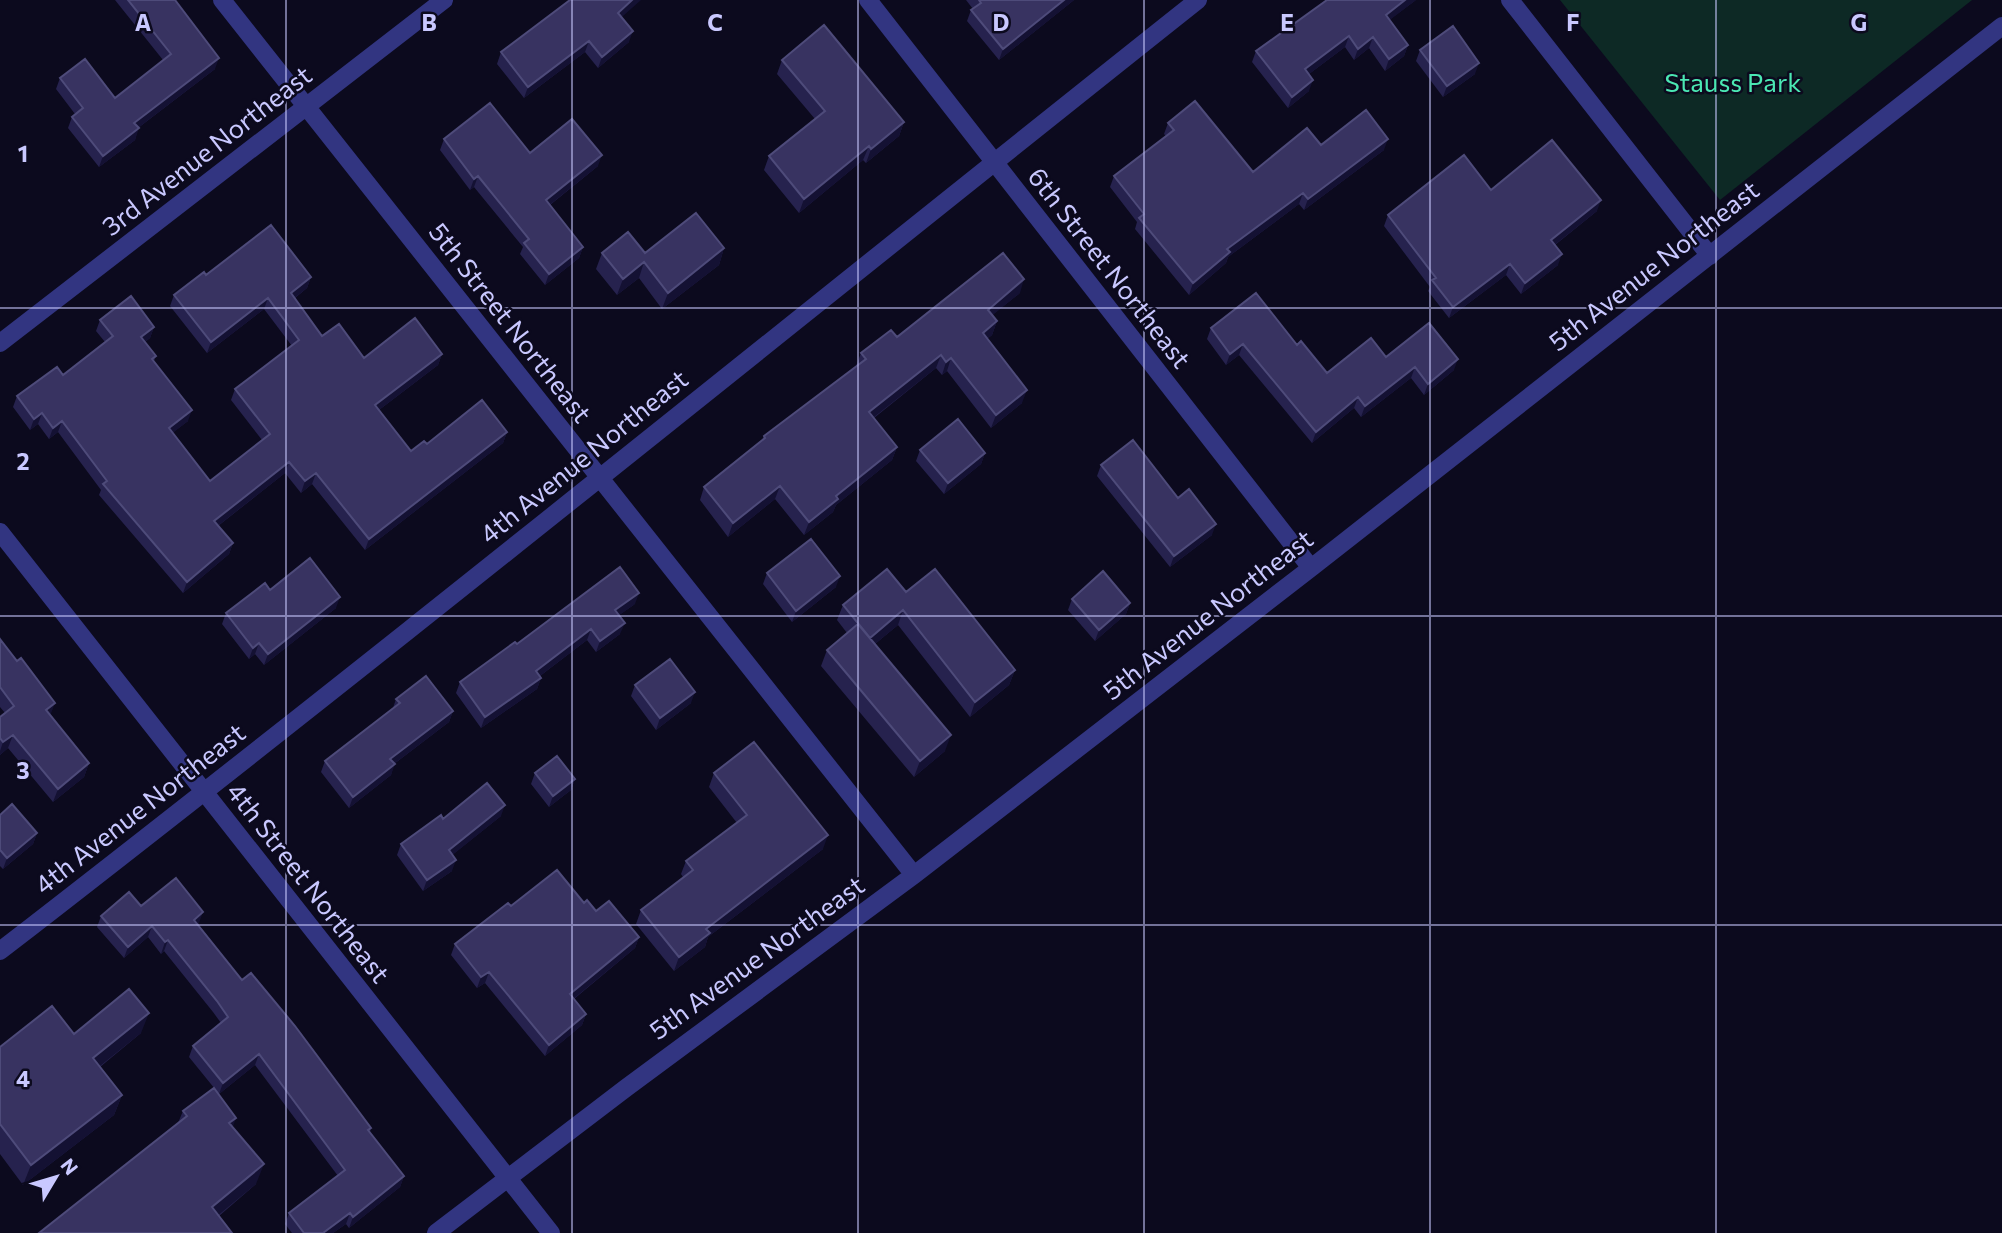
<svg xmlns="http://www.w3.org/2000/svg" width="2002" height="1233" font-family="Commissioner,sans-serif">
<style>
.green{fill:#0d2925}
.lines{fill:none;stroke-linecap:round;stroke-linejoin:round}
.minor{stroke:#323581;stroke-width:18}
.wall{fill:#26224e}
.shaded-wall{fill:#141133}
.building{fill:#383361;stroke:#4e4b7a;stroke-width:2}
.grid{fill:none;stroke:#c9c8ff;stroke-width:2;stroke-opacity:0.55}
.labels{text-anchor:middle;stroke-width:5;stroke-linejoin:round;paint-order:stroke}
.park-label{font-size:26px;fill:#4be7b3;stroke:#0c0a1e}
.street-label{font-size:26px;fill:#c9c8ff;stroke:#0c0a1e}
.grid-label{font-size:23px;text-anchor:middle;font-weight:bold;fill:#c9c8ff;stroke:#0c0a1e;stroke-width:5;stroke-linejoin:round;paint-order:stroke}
</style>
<rect width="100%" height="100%" fill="#0c0a1e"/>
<!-- green -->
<path class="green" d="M1560 0H1972L1720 200Z"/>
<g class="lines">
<!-- minor -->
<path class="minor" d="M222 0 914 875
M868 0 1311 568
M1510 0 1710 256
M0 343 444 0
M0 532 551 1233
M0 951C403 639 799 317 1198 0
M436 1233 626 1088 914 875 1311 568 2002 26"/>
</g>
<!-- wall -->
<path class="wall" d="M115 0H175L215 69 138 128 135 140 99 167 68 128 72 117 75 114 56 89 60 78 115 98 163 60Z
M966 0H1074L999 60 967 21 971 10 973 9Z
M1416 0 1389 20 1408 45 1404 56 1385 71 1369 48 1354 60 1345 47 1309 74V91L1288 108 1252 62 1256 51Z
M622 17 629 42 598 68 585 52 524 98 497 64 501 52Z
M1420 50 1475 74 1443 97 1416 61Z
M782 60 904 122 899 136 866 163 863 160 799 213 764 170 769 156 815 119 777 74Z
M1168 123 1253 172 1321 145 1384 150 1304 210 1299 204 1228 257 1226 263 1189 295 1135 229 1137 222 1110 187 1114 176 1166 136 1164 134Z
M444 139 598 166 550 205 583 247 579 258 545 285 520 254 523 247 474 187 470 190 440 150Z
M1491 190 1597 211 1555 245 1558 265 1521 294 1506 275 1449 318 1428 291 1430 287 1384 226 1388 215Z
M724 248 719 265 662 309 639 278 617 295 596 269 602 253H645Z
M206 275 311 277 307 288 295 298 322 336 364 358 442 354 438 365 379 410 411 451 427 444 507 432 503 443 365 550 312 484 301 493 285 473 218 526 233 543 229 554 183 593 99 495 101 490 58 432 49 439 38 424 30 430 13 407 17 396 63 375 105 342 96 331 100 320 154 327 150 338 145 342 156 356 154 361 188 421 172 433 210 481 262 440 231 400 235 389 292 346 264 309 207 353 170 306 174 295Z
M1020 293 992 315 997 321 992 335 987 339 1022 403 991 428 947 371 942 375 936 368 874 418 897 447 892 460 836 505 833 512 804 535 775 499 728 537 700 500 704 487 762 440 764 436 856 366 861 353 897 337Z
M1211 328 1297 345 1327 373 1386 357 1454 370 1424 395 1411 378 1361 417 1354 408 1312 443 1239 355 1226 365 1207 339Z
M920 450 985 453 981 464 944 494 916 461Z
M1101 465 1178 498 1212 535 1170 567 1097 476Z
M767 573 836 587 792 622 763 584Z
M270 590 336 608 264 665 255 654 249 659 222 624 226 613Z
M906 592 1015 670 1009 685 970 717 898 625 875 644 945 751 914 777 821 666 827 650 847 633 837 620 843 605Z
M1072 599 1130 603 1126 614 1095 641 1068 610Z
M635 604 619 615 620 634 596 652 587 640 540 676 541 678 537 689 481 728 456 693 460 682 517 644Z
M0 639 50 715 89 763 84 777 53 802 8 748 0 755V717L5 713 0 707Z
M635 685 691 703 656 730 631 696Z
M396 699 453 711 449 722 394 764 391 775 349 808 321 772 325 761 393 708Z
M535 773 575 779 571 790 549 807 531 784Z
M714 773 823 849 708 937 705 947 674 971 636 924 641 910 683 877 681 874 686 861 737 823 709 787Z
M0 815 37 833 33 844 3 869 0 866Z
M501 816 452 855V871L423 891 397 855 401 844 443 819Z
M584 903 596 911 639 937 635 948 574 999 586 1014 582 1025 545 1056 485 983 477 988 451 955 455 944 511 906Z
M141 906 199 923 198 924 242 980 371 1128 370 1132 404 1176 400 1187 349 1228 346 1224 333 1233H292L285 1224 289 1213 338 1176 255 1065 219 1094 189 1057 193 1046 221 1023 213 1012 164 951 161 954 148 937 124 958 97 927 101 916Z
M141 1033 100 1067 122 1095 114 1115 23 1185 0 1154V1047L74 1034Z
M183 1111 233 1127 256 1184 219 1216 39 1233 178 1123Z"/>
<!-- shaded-wall -->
<path class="shaded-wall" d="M632 0H641L614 24 618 13Z
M1064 0H1074L999 60 1003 49Z
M1405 0H1416L1382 26 1386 15Z
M633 31 629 42 598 68 602 57Z
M1349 36 1345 47 1301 80 1305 69Z
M1373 37 1369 48 1354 60 1358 49Z
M589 41 585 52 524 98 528 87Z
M1408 45 1404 56 1385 71 1389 59Z
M219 58 215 69 130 134 134 123Z
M1479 63 1475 74 1443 97 1447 86Z
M1313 80 1309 91 1288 108 1292 97Z
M904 122 899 136 866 163 871 149Z
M139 128 135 140 99 167 103 156Z
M1388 139 1384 150 1304 210 1308 199Z
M869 146 863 160 799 213 804 199Z
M602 155 598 166 542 211 546 200Z
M478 176 474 187 470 190 474 179Z
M1303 193 1299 204 1228 257 1226 263 1189 295 1193 283 1227 249Z
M1601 200 1597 211 1547 251 1551 240Z
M583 247 579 258 545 285 549 274Z
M724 248 719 265 662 309 668 293Z
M1562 254 1558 265 1521 294 1525 283Z
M644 262 639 278 617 295 623 279Z
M1510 264 1506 275 1449 318 1453 307Z
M311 277 307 288 287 304 291 293Z
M1024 279 1020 293 983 323 988 310Z
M268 298 264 309 207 353 211 342Z
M997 321 992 335 978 346 983 333Z
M154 327 150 338 137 348 141 337Z
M1243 344 1239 355 1226 365 1230 354Z
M442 354 438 365 371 416 375 405Z
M941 355 936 368 864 425 869 412Z
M951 358 947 371 942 375 946 362Z
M1458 359 1454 370 1424 395 1428 384Z
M1415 367 1411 378 1361 417 1365 406Z
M1027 390 1022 403 991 428 996 415Z
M1358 397 1354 408 1312 443 1316 432Z
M192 410 188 421 165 439 169 428Z
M42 413 38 424 30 430 34 419Z
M62 421 58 432 49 439 53 428Z
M507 432 503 443 365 550 369 539Z
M897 447 892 460 836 505 833 512 804 535 809 522 836 496Z
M985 453 981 464 944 494 948 483Z
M289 462 285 473 210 532 214 521Z
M316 473 312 484 301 493 305 481Z
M780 486 775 499 728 537 733 523Z
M1216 524 1212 535 1170 567 1174 556Z
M233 543 229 554 183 593 187 582Z
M840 576 836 587 792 622 796 611Z
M639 593 635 604 611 621 615 610Z
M340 597 336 608 264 665 268 654Z
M1130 603 1126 614 1095 641 1099 630Z
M903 610 898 625 864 653 869 638Z
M625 623 620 634 596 652 600 641Z
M591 629 587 640 532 682 536 671Z
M259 643 255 654 249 659 253 648Z
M1015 670 1009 685 970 717 975 702Z
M541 678 537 689 481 728 485 717Z
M695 692 691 703 656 730 660 718Z
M55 703 50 716 46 710Z
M453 711 449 722 386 770 390 759Z
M13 735 8 748 0 755V751L3 742Z
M951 735 945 751 914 777 920 761Z
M89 763 84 777 53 802 58 789Z
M395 764 391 775 349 808 353 797Z
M575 779 571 790 549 807 553 796Z
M505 805 501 816 445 861 449 850Z
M37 833 33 844 3 869 7 858Z
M828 835 823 849 708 937 705 947 674 971 679 957 706 929Z
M456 860 452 871 423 891 427 880Z
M203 912 199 923 190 931 194 920Z
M152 926 148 937 124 958 128 947Z
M639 937 635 948 566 1005 570 994Z
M168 940 164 951 161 954 165 942Z
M489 972 485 983 477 988 481 977Z
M149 1013 141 1033 85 1078 93 1058Z
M586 1014 582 1025 545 1056 549 1045Z
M259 1054 255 1065 219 1094 223 1083Z
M122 1095 114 1115 23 1185 31 1165Z
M236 1118 229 1138V1123Z
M264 1164 256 1184 204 1227 212 1207Z
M404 1176 400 1187 349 1228 353 1217Z
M350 1213 346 1224 333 1233H323Z"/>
<!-- building -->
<path class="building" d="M128 0H175L219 58 134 123 139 128 103 156 72 117 83 108 60 78 85 59 115 98 171 54Z
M570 0H632L618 13 633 31 602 57 589 41 528 87 501 52Z
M979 0H1064L1003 49 971 10 981 3Z
M1327 0H1405L1386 15 1408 45 1389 59 1373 37 1358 49 1349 36 1305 69 1313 80 1292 97 1256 51Z
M824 25 904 122 871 149 869 146 804 199 769 156 825 111 782 60Z
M1453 26 1479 63 1447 86 1420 50Z
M1195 101 1253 172 1307 128 1321 145 1366 110 1388 139 1308 199 1303 193 1227 249 1230 252 1193 283 1139 218 1144 214 1114 176 1174 130 1168 123Z
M490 103 530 153 572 119 602 155 546 200 583 247 549 274 524 243 529 239 478 176 474 179 444 139Z
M1552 140 1601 200 1551 240 1562 254 1525 283 1510 264 1453 307 1432 280 1436 278 1388 215 1464 155 1491 190Z
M696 213 724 248 668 293 644 262 623 279 602 253 628 232 645 253Z
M271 225 311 277 291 293 322 336 339 324 364 358 415 318 442 354 375 405 411 451 424 441 427 444 482 400 507 432 369 539 316 473 305 481 289 462 214 521 233 543 187 582 103 484 107 481 62 421 53 428 42 413 34 419 17 396 57 367 63 375 113 336 100 320 131 296 154 327 141 337 156 356 152 359 192 410 169 428 210 481 270 434 235 389 299 340 268 298 211 342 174 295 204 272 206 275Z
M1003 253 1024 279 988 310 997 321 983 333 1027 390 996 415 951 358 946 362 941 355 869 412 897 447 836 496 838 499 809 522 780 486 733 523 704 487 765 438 764 436 866 359 861 353 891 330 897 337Z
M1256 293 1297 345 1301 341 1327 373 1371 338 1386 357 1429 323 1458 359 1428 384 1415 367 1365 406 1358 397 1316 432 1243 344 1230 354 1211 328Z
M958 419 985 453 948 483 920 450Z
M1133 440 1178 498 1189 489 1216 524 1174 556 1101 465Z
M811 539 840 576 796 611 767 573Z
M310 558 340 597 268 654 259 643 253 648 226 613 265 583 270 590Z
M620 567 639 593 615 610 625 623 600 641 591 629 536 671 541 678 485 717 460 682 515 642 517 644Z
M887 569 906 592 935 569 1015 670 975 702 903 610 870 638 843 605Z
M1103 571 1130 603 1099 630 1072 599Z
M858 624 951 735 920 761 827 650Z
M0 639 17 661 21 658 55 703 46 710 89 763 58 789 13 735 3 742 0 738V717L14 706 0 687Z
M670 659 695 692 660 718 635 685Z
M426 676 453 711 390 759 395 764 353 797 325 761 400 703 396 699Z
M754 742 828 835 706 929 710 933 679 957 641 910 693 870 686 861 747 815 714 773Z
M557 756 575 779 553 796 535 773Z
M487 783 505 805 449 850 456 860 427 880 401 844 441 815 443 819Z
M12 804 37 833 7 858 0 850V815Z
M557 870 584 903 587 900 596 911 609 901 639 937 570 994 586 1014 549 1045 489 972 481 977 455 944 508 903 511 906Z
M176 878 203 912 194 920 242 980 251 973 295 1026 371 1128 368 1130 404 1176 353 1217 350 1213 323 1233H304L289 1213 345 1170 259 1054 223 1083 193 1046 228 1017 217 1001 168 940 165 942 152 926 128 947 101 916 129 892 141 906Z
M129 989 149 1013 93 1058 122 1095 31 1165 0 1124V1047L52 1006 74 1034Z
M214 1088 236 1118 229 1123 264 1164 212 1207 232 1233H39L187 1116 183 1111Z"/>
<!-- grid -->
<path class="grid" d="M286 0V1233M572 0V1233M858 0V1233M1144 0V1233M1430 0V1233M1716 0V1233M0 308H2002M0 616H2002M0 925H2002"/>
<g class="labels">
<!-- park labels -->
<g class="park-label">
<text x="1733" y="92">Stauss Park</text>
</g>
<!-- street labels -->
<g class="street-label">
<text transform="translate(207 151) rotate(-38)" y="9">3rd Avenue Northeast</text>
<text transform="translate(1654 266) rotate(-38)" y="9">5th Avenue Northeast</text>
<text transform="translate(1109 268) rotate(52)" y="9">6th Street Northeast</text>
<text transform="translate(510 323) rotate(52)" y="9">5th Street Northeast</text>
<text transform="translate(584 457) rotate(-39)" y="9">4th Avenue Northeast</text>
<text transform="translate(1208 615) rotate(-38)" y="9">5th Avenue Northeast</text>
<text transform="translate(140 809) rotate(-38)" y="9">4th Avenue Northeast</text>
<text transform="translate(308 883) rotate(52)" y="9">4th Street Northeast</text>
<text transform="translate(757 958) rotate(-36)" y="9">5th Avenue Northeast</text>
</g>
</g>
<g class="grid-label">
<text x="143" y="31">A</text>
<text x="429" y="31">B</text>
<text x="715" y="31">C</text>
<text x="1001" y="31">D</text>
<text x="1287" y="31">E</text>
<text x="1573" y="31">F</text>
<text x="1859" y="31">G</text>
<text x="23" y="162">1</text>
<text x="23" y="470">2</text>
<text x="23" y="779">3</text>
<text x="23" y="1087">4</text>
</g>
<!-- north arrow -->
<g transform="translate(56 1177) rotate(52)" stroke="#0c0a1e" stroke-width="5" paint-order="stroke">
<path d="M0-5L12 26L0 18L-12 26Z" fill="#c9c8ff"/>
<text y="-10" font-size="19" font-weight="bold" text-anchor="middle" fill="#c9c8ff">N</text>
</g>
</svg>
